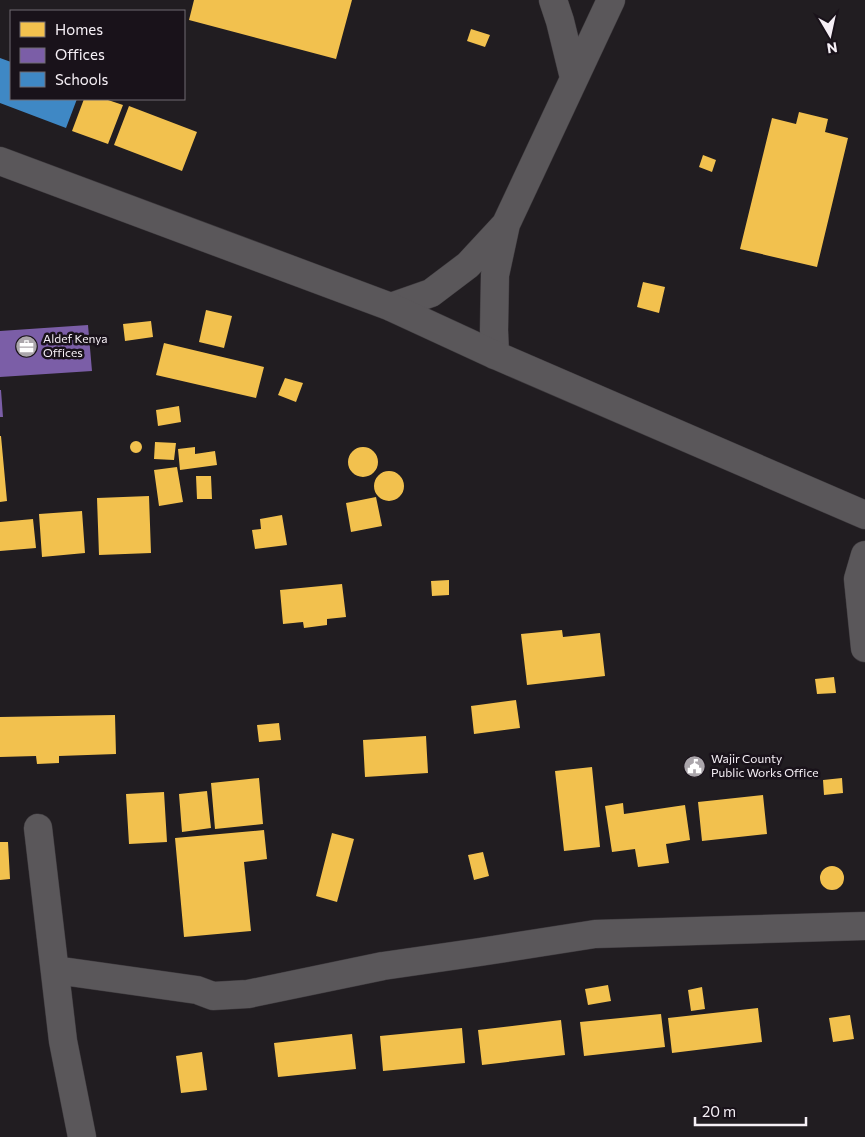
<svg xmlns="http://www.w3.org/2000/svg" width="865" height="1137" font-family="Commissioner,sans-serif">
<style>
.homes{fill:#f2c14e}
.offices{fill:#7b5ea7}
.schools{fill:#3f88c5}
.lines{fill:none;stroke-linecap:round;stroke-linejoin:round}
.minor-casing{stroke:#3d393d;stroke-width:29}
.tertiary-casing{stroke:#3d393d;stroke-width:29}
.minor{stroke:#5a575a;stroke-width:28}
.tertiary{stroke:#5a575a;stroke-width:28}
.labels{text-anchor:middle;stroke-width:5;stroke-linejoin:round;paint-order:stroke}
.poi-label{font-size:12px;fill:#f6f0f6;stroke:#19121a;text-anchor:start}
</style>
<rect width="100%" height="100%" fill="#211d21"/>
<!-- homes -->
<path class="homes" d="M194 0H352L336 59 189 20Z
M471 29 490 35 485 47 467 41Z
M84 99H105L123 105 108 144 72 131Z
M129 106 197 132 182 171 114 145Z
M799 112 828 119 825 132 848 138 817 267 740 249 772 118 796 124Z
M703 155 716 160 712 172 699 167Z
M643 282 665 287 659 313 637 307Z
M206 310 232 316 224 348 199 342Z
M151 321 153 337 125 341 123 324Z
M164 343 264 367 256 398 156 375Z
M285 378 303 383 296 402 278 395Z
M179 406 181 422 158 426 156 410Z
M0 436H1L7 501 0 502Z
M130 447a6 6 0 1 1 12 0a6 6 0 1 1-12 0Z
M155 442 176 443 174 460 154 459Z
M348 462a15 15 0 1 1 30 0a15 15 0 1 1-30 0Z
M195 447V454L215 451 217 465 180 470 178 449Z
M177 467 183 502 159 506 154 470Z
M374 486a15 15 0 1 1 30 0a15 15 0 1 1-30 0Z
M196 476H211L212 499H197Z
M149 496 151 553 99 555 97 498Z
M376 497 382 526 351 532 346 503Z
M82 511 85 553 42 557 39 514Z
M282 515 287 545 255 549 252 530 261 529 260 519Z
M33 519 36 548 0 551V522Z
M449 580V595L432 596 431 581Z
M342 584 346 617 327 619V625L304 628 303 622 283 624 280 590Z
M562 630 563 637 600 633 605 676 527 685 521 634Z
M834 677 836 693 817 694 815 679Z
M516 700 520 728 474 734 471 706Z
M115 715 116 754 59 756V763L37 764 36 756 0 757V717Z
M279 723 281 740 259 742 257 725Z
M426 736 428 773 365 777 363 740Z
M592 767 600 847 564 851 555 771Z
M259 778 263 824 215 829 211 783Z
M842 778 843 793 824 795 823 780Z
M207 791 211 828 182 832 179 794Z
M164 792 167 842 129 844 126 794Z
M763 795 767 834 702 841 698 802Z
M623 803 624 814 685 805 690 840 666 844 669 863 638 867 635 849 612 852 605 806Z
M264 830 267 859 244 862 251 931 184 937 175 838Z
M332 833 354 839 337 902 316 896Z
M0 842H8L10 879 0 880Z
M483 852 489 876 474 880 468 855Z
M820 878a12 12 0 1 1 24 0a12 12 0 1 1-24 0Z
M608 985 611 1001 588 1005 585 989Z
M702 987 705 1009 691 1011 688 990Z
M758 1008 762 1042 672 1053 668 1018Z
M661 1014 665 1047 584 1056 580 1022Z
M850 1015 854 1039 833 1042 829 1018Z
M561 1020 565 1055 482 1065 478 1030Z
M462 1028 465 1063 383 1071 380 1036Z
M352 1034 356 1069 278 1077 274 1043Z
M202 1052 207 1090 181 1093 176 1056Z"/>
<!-- offices -->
<path class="offices" d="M88 325 92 371 0 377V331Z
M0 390H1L3 417H0Z"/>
<!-- schools -->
<path class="schools" d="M0 58 11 62V99H77L66 128 0 103Z"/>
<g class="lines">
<defs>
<path id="minor" d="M553 0 560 21 574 78
M391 307 431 293 468 265 506 224
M495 355 494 330 495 275 506 224 611 0
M865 555 858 579 865 648
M38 828 63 1041 82 1137
M55 970 197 990 213 996 248 994 383 966 480 952 595 934 865 926"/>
<path id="tertiary" d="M0 161 391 307 495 355 865 515"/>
</defs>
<!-- minor casing -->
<use href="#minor" class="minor-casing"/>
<!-- tertiary casing -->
<use href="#tertiary" class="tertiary-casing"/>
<!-- minor -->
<use href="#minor" class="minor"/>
<!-- tertiary -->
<use href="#tertiary" class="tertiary"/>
</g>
<!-- icons -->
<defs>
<symbol id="office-disc" viewBox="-11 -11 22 22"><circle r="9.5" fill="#aba6ab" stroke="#19121a"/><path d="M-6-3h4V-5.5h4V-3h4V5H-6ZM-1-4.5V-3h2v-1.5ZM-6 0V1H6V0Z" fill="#fff"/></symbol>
<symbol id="civic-disc" viewBox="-11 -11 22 22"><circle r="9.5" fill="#aba6ab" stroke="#19121a"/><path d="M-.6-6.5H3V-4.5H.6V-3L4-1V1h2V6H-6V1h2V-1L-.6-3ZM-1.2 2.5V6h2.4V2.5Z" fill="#fff"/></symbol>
</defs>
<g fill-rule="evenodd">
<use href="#office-disc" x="14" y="334" width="25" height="25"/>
<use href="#civic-disc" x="682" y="754" width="25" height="25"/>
</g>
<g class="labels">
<!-- poi labels -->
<g class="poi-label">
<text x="43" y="343">Aldef Kenya<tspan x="43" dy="14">Offices</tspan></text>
<text x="711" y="763">Wajir County<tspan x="711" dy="14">Public Works Office</tspan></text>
</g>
</g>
<!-- legend -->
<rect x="10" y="10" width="175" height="90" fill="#19121a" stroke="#716b72"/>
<rect x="20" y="22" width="25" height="15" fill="#f2c14e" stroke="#716b72"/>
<text x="55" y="35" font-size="15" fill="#f6f0f6">Homes</text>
<rect x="20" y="48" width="25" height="15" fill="#7b5ea7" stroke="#716b72"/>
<text x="55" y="60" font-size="15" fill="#f6f0f6">Offices</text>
<rect x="20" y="72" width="25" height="15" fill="#3f88c5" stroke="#716b72"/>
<text x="55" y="85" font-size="15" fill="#f6f0f6">Schools</text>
<!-- north arrow -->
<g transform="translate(830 35) rotate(171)" stroke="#19121a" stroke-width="4" paint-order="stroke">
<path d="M0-4L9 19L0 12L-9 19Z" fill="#f6f0f6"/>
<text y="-8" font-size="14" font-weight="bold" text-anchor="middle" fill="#f6f0f6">N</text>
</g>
<!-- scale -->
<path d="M695 1117v8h111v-8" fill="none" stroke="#f6f0f6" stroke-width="2.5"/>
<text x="702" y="1117" font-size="15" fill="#f6f0f6" stroke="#19121a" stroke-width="4" paint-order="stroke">20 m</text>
</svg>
